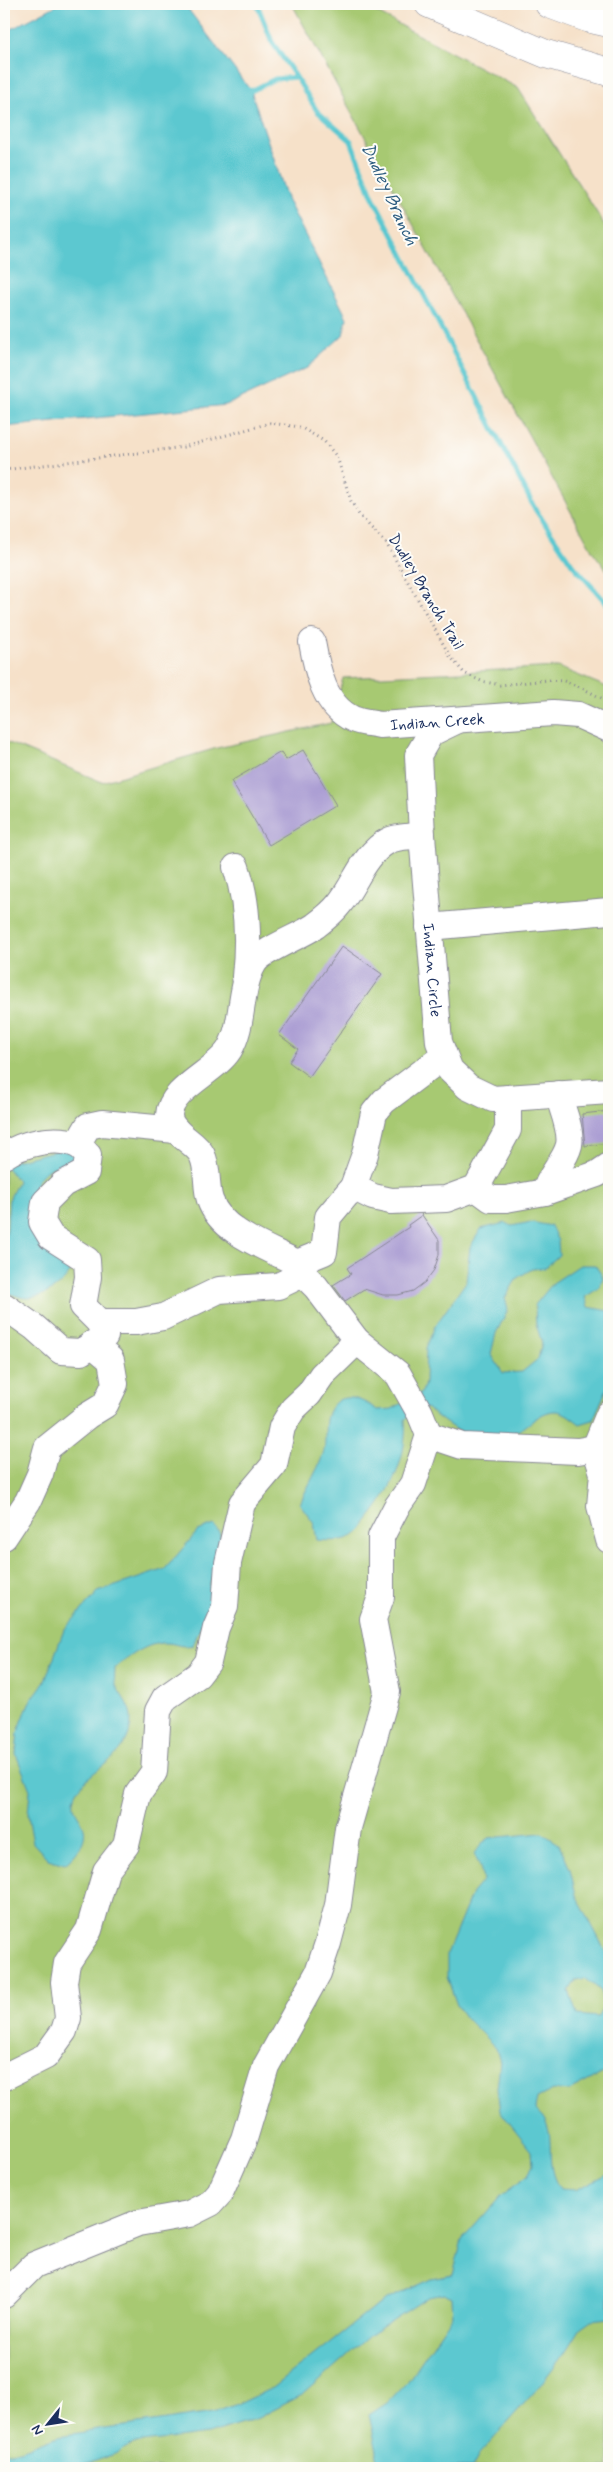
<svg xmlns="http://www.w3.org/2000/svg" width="613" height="2472" font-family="Mynerve,sans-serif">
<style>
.green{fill:#a7c972;stroke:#617c68}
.water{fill:#5bc8d0;stroke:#3b7c97;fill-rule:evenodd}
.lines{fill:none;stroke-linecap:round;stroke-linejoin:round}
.stream{stroke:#5bc8d0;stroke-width:5}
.building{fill:#aa9dd3}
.minor-casing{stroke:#888894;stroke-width:28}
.major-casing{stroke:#888894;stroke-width:29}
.path{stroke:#888894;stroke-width:3;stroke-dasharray:1 4;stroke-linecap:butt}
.minor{stroke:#fff;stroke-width:26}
.major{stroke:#fff;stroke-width:28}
.labels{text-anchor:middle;stroke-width:4;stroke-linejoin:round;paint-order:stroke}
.street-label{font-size:16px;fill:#1b2f5e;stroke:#fdfcf7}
.water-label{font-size:18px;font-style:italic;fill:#2e5d80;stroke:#fdfcf7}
</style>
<rect width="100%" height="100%" fill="#fdfcf7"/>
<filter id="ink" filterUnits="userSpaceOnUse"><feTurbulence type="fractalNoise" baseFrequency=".02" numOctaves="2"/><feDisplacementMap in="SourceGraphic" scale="10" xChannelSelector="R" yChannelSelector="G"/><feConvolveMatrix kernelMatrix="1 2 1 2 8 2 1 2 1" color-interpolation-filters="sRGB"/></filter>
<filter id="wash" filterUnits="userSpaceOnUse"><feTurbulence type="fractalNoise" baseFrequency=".0096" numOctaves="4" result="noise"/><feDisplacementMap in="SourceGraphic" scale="20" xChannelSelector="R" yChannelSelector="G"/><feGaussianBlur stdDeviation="1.12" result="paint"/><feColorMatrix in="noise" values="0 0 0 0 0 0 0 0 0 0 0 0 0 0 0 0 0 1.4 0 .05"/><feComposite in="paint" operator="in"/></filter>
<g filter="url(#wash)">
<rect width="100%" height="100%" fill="#f6e1c9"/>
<!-- green -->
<path class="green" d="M292 4H361L518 88 609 232V573L593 552Z
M558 667 609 688V2468H4V741L102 782 217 748 331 723 343 678Z"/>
<!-- water -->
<path class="water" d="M59 4H184L251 91 288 201 347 318 343 335 307 368 226 405 4 427V33Z
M70 1147 75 1160C67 1165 54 1165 46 1171 28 1186 29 1212 32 1233L71 1256 73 1267C64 1284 47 1297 27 1298 20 1298 11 1293 4 1291V1240L7 1230 9 1200 18 1181 4 1164Z
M531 1222 551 1226 558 1241 559 1255 545 1268 532 1269 517 1278 505 1298 508 1310 496 1333 491 1354 503 1373 522 1372 538 1359 542 1343 536 1324 535 1305 553 1283 580 1265H595L603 1277 599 1288 585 1297 588 1307 609 1311V1384L593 1420 580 1424C573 1419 566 1412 557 1411 544 1410 533 1421 523 1428 511 1435 489 1440 475 1437 456 1433 441 1419 426 1408L405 1419C408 1457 391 1492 367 1521 364 1525 360 1533 355 1535 343 1542 330 1541 317 1540L314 1523 300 1504C306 1488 317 1472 323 1455 327 1442 323 1425 328 1413 339 1388 362 1399 377 1410L392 1409 422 1392 425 1383 426 1348 435 1326 466 1282 470 1247 481 1229 505 1223 512 1226Z
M214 1525 220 1534 221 1549 210 1584 211 1602 193 1645C179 1648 177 1643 166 1643 147 1642 129 1657 115 1668 115 1673 114 1679 115 1683 119 1694 131 1705 131 1718 132 1763 81 1768 74 1800 72 1811 80 1816 83 1825 89 1840 76 1855 65 1864L48 1859 33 1843 28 1815 30 1790 16 1754 18 1732 29 1703 45 1681 64 1630 98 1592 165 1569 198 1531Z
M542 1833 559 1844 570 1869 576 1895 609 1958V2070L569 2091 553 2090 537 2098 535 2109C538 2113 543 2116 545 2121 556 2140 543 2164 560 2189L576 2190 609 2173V2318L591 2320 580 2328 563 2355 537 2389 480 2453 472 2468H376L377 2450 369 2415 387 2403 408 2381 453 2315 452 2298 444 2294 428 2297 370 2335 304 2394 258 2418 207 2434 135 2443 116 2454 75 2468H4V2453C23 2451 39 2442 58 2436L213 2413 243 2402 272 2388 371 2310 392 2297 432 2279 453 2275 462 2240 502 2195 528 2176 533 2164 532 2151 500 2111 497 2089 500 2062 496 2048 465 2017 457 2005 447 1977V1954L472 1893 483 1880 480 1867 474 1853 488 1838ZM585 1978 600 1990 604 2006 598 2017 577 2015 569 1991 576 1980Z"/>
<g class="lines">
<!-- stream -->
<path class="stream" d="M257 4 272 42 296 77
M247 89 251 91 275 79 296 77 317 111 351 141 372 195 535 509 572 564 609 606"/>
</g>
<g id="blocks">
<!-- building -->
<path class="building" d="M303 750 336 805 269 845 231 781 281 752 286 760Z
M342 946 382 974 309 1077 289 1062 298 1049 279 1035Z
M609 1111V1143L585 1146 582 1114Z
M422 1215 439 1240V1255L434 1270 425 1282 413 1291 398 1295H383L364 1289 345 1301 333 1285 351 1274 347 1268 409 1227 408 1225Z"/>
</g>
</g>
<g filter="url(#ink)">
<use href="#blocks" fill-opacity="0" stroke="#888894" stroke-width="1"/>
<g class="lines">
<defs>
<g id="minor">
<path id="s1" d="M312 642C317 670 324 706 353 719 361 723 371 723 380 725L553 713 578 715 609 729"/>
<path id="s2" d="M458 720 431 733 418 755 422 835 439 1042 450 1070 468 1087 493 1099 609 1091"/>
<path d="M422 835C411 837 397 836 388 841 364 854 356 883 340 903 334 911 323 920 315 926 301 936 262 950 254 963 238 990 245 1024 229 1050 215 1072 170 1089 169 1115 169 1133 195 1141 202 1155 209 1169 205 1185 210 1200 221 1233 269 1248 297 1263L324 1252 328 1217 353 1187 365 1154 374 1113 384 1101 444 1056"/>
<path d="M236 867C248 902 249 940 245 977"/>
<path d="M429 927 609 911"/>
<path d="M77 1145 88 1126 102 1123 176 1130"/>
<path d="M4 1156C22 1143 55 1136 76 1144 81 1146 85 1152 88 1155L86 1172 63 1184 45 1202 42 1222 51 1237 87 1260 88 1277 83 1306 99 1322 105 1336 81 1352 61 1351 34 1327 4 1306"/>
<path d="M353 1187 373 1197 391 1201 446 1199 476 1188 508 1130V1098"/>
<path d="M476 1188 491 1199H506L545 1192C549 1175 565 1162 569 1145 572 1130 562 1109 558 1094"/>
<path d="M545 1192 597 1174 609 1166"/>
<path d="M99 1322H136L163 1317 219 1290 278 1286 303 1274 297 1263"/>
<path d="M357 1341 398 1374 420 1413 429 1435"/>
<path d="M595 1448 609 1414"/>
<path d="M4 1537 28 1501 40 1474 47 1448 87 1416 105 1405 115 1384 111 1360 92 1344"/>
<path d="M4 2077 46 2056 64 2031 68 2018 64 1982 67 1963 89 1930 106 1871 126 1845 138 1794 154 1772 158 1711 165 1698 198 1675 208 1662 216 1628 225 1607 228 1563 242 1503 274 1465 282 1427 293 1409 309 1394 322 1375 357 1341 316 1287 303 1274"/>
<path d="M4 2295 34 2265 138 2223 189 2214 211 2203 220 2193 244 2139 266 2066 318 1973 328 1943 338 1905 348 1828 387 1692 373 1619 381 1597V1537L396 1508 413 1484 429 1435 462 1446 578 1451 595 1448 603 1473 600 1506 609 1540"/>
</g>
<path id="major" d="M429 4 546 54 609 72
M549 4 587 18 609 23"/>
</defs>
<!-- minor casing -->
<use href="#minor" class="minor-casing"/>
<!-- major casing -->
<use href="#major" class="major-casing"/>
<!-- path -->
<path class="path" d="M4 470 184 447 270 423 300 427 324 441 337 457 351 501 359 515 386 543 450 656 464 673 481 681 500 685 548 680 564 681 582 688 609 702"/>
<!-- minor -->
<use href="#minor" class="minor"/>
<!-- major -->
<use href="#major" class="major"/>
</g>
</g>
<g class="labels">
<!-- street labels -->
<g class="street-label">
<text transform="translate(427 591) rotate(59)" y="6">Dudley Branch Trail</text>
<text dy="6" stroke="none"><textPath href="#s1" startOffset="176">Indian Creek</textPath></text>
<text dy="6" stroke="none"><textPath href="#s2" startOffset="271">Indian Circle</textPath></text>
</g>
<!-- water labels -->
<g class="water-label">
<text transform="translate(390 194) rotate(65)" y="6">Dudley Branch</text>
</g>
</g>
<!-- margin -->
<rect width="613" height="2472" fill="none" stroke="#fdfcf7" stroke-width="20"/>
<!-- north arrow -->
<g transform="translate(48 2424) rotate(240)" stroke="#fdfcf7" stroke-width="4" paint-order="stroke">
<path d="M0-4L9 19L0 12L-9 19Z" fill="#1b2f5e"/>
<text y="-8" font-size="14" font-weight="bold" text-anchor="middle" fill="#1b2f5e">N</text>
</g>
</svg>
